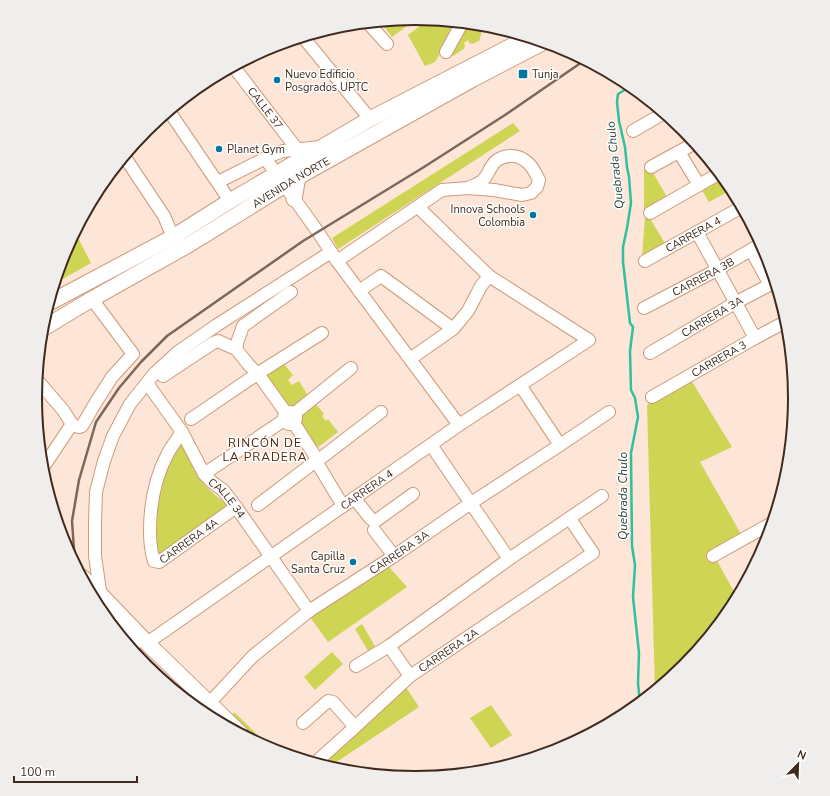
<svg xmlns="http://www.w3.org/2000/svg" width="830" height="796" font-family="'Nunito Sans',sans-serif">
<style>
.green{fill:#ced453}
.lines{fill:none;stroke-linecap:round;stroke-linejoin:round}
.stream{stroke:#30c09c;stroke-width:2.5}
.minor-tunnel{stroke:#d7c0b3;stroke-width:12;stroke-dasharray:12 6;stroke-linecap:butt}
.minor-casing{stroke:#d09978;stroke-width:14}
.major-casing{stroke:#d09978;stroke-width:17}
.minor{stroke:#fff;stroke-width:12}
.major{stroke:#fff;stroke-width:15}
.rail{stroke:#7d675a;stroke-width:2.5}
.poi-dot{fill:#0077a0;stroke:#fff;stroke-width:1.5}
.labels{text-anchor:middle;stroke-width:3;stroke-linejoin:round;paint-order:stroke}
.poi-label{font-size:11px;fill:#402a1d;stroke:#fff;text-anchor:start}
.street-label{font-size:11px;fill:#402a1d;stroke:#fff}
.water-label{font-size:12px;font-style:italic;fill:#26433a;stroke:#fff}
.neighbourhood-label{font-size:12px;letter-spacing:1px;fill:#562806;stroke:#fff}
.rim{fill:none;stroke:#402a1d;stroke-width:2}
</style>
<rect width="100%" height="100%" fill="#fde5d8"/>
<!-- green -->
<path class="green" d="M415 18H418L392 37 380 21Z
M429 19 458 22 435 62 425 66 408 35Z
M467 23 482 25 481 35 479 41 472 44 471 43 470 44 468 40 464 43 465 46 464 47 465 48 453 56 449 57Z
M513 123 520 131 338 249 332 238Z
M644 169 652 171 667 197 644 211Z
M721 175 731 190 709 202 700 187Z
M649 217 666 245 642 257 645 218Z
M75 232 91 263 54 284 64 252Z
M284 364 293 375 288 380 292 385 299 381 307 394 294 406 285 405 267 378 269 371Z
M691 380 732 447 700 462 741 534 711 550 737 597 731 609 684 667 655 690 647 405Z
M314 402 324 414 322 416 326 421 328 419 338 432 317 448 298 423 300 412Z
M182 443C188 457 194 473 204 484 210 492 220 498 227 505L224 509 158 556 154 520 160 488 171 459Z
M389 567 407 587 328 642 310 617Z
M362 624 375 646 368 651 355 629Z
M332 652 343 664 315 690 304 677Z
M403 683 419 707 329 767 318 764Z
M491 705 512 735 491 748 470 718Z
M234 712 263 740 259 743 252 739 231 719Z"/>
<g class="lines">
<!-- stream -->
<path class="stream" d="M631 86 618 94 617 102 619 121 625 147 627 167 629 177 631 203 627 228 623 247V262L630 323 633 327 630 351 631 390 635 398 638 417 631 453 632 546 635 565 633 597 639 653 638 683 640 703"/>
<!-- minor-tunnel -->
<path class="minor-tunnel" d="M490 31V26"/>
<defs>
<g id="minor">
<path d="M368 23 387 44"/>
<path d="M303 37 370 119"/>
<path d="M446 52 462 23"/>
<path id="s1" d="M233 66 297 149"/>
<path d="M169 111 230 201"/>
<path d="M633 131 664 113"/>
<path d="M679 152 699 185"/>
<path d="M124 156 164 216 173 237"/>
<path d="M265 158 318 232 337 261 459 425"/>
<path d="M651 167 695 143"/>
<path d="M218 182 272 155 283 151 320 147"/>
<path d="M650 213 720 173"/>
<path d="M697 232 755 338"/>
<path d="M751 250 770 285"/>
<path d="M337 261 442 190 468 188 494 190 522 195 531 193 537 187 539 180C536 174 533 167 527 162 518 154 505 154 496 161 490 166 488 176 482 181 478 184 472 186 468 188"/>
<path id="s2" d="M645 261 742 207"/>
<path d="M359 291 381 276 453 329"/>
<path id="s3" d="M644 308 713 272 761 244"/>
<path d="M236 349 238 340 243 326 291 292"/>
<path id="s4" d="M650 353 735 303 775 282"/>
<path d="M410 359 453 329 468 311 481 286 489 276"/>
<path d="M163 376 213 343 218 341 236 349 248 364 261 378 286 413"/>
<path d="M37 380 63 410 72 424 75 426 79 427 82 426 96 402 112 377 133 354 92 299"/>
<path id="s5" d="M147 383 182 432 204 474 213 483 223 490 236 507 309 611"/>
<path d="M520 385 560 445"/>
<path id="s6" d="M652 397 755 338 787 321"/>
<circle cx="290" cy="418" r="6"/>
<path d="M295 413 351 368"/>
<path d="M191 419 257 374 322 333"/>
<path d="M294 423 315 456"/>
<path id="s7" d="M182 432C177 439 172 446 168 453 155 477 150 504 150 531 150 541 151 552 154 561L159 562 236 507"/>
<path d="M431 445 509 559"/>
<path d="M321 458 381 412"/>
<path d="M319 466 343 506"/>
<path d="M42 469 72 424"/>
<path d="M204 474 284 420"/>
<path d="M354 498 371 519 374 521 377 520 413 494"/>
<path d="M258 505 312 464"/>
<path d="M374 530 394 556"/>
<path d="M713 556 772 523"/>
<path d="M101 598 95 556V522L96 492 104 461 113 436 130 404 154 374 178 352 217 325 331 252"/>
<path id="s8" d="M147 643 459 425 589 340 489 276 418 207"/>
<path d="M389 646 410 676"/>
<path d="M356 666 389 646 509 559 602 496"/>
<path id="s9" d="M203 710 253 656 309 611 394 556 471 503 560 445 609 412"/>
<path d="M303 723 328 701 333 702 355 727"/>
<path id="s10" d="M315 763 355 727 410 676 593 553 570 519"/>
</g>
<g id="major">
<path d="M294 199 298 177"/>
<path d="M49 303 173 237 230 201 370 119 529 37"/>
<path id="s11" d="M42 329 92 299 190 244 298 177 473 79 544 42"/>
<path d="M82 577 100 594 147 643 241 734"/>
<path d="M100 610 134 643"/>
</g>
</defs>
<!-- minor casing -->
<use href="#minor" class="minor-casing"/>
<!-- major casing -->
<use href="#major" class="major-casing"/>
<!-- minor -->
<use href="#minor" class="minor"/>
<!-- major -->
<use href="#major" class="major"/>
<!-- rail -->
<path class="rail" d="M75 564 72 521 79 480 96 422 119 388 141 362 167 336 303 241 424 167 505 115 585 60"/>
</g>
<!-- markers -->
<g class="poi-dot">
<rect x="518" y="69" width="10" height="10" rx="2"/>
<circle cx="277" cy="80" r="4"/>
<circle cx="219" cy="149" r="4"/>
<circle cx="533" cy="215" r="4"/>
<circle cx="353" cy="562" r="4"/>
</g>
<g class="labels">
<!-- poi labels -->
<g class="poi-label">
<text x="285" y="78">Nuevo Edificio<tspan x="285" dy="13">Posgrados UPTC</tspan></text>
<text x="532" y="78">Tunja</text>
<text x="227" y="153">Planet Gym</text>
<text x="525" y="213" text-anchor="end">Innova Schools<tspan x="525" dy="13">Colombia</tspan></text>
<text x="345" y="560" text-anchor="end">Capilla<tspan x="345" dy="13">Santa Cruz</tspan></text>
</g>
<!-- street labels -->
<g class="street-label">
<text dy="4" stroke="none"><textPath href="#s1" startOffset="53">CALLE 37</textPath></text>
<text dy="4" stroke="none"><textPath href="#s11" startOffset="289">AVENIDA NORTE</textPath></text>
<text dy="4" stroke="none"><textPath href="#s2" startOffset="55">CARRERA 4</textPath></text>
<text dy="4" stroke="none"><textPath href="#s3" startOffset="67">CARRERA 3B</textPath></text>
<text dy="4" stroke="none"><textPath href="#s4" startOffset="72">CARRERA 3A</textPath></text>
<text dy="4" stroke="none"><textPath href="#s6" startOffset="77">CARRERA 3</textPath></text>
<text dy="4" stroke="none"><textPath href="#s8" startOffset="268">CARRERA 4</textPath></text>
<text dy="4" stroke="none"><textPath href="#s5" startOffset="141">CALLE 34</textPath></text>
<text dy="4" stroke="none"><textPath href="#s7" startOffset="178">CARRERA 4A</textPath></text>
<text dy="4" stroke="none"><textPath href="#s9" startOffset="253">CARRERA 3A</textPath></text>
<text dy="4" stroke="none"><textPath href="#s10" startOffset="175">CARRERA 2A</textPath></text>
</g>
<!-- water labels -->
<g class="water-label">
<text transform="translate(615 165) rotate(-96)" y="4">Quebrada Chulo</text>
<text transform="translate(623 496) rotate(-90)" y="4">Quebrada Chulo</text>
</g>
<!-- neighbourhood labels -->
<g class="neighbourhood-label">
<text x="265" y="447">RINCÓN DE<tspan x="265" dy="14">LA PRADERA</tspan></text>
</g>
</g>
<!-- crop -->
<path d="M0 0H830V796H0ZM42 398a373 373 0 1 1 746 0a373 373 0 1 1-746 0Z" fill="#f0eeed" fill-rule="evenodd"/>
<path class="rim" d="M42 398a373 373 0 1 1 746 0a373 373 0 1 1-746 0Z"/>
<!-- north arrow -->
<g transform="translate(798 764) rotate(23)" stroke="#ffffff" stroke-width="3" paint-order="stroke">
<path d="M0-3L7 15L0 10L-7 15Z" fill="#402a1d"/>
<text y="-6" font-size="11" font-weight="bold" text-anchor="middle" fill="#402a1d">N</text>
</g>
<!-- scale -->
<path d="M14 776v6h123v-6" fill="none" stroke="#402a1d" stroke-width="2"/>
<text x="20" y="776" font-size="12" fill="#402a1d" stroke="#ffffff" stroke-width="3" paint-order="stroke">100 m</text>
</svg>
